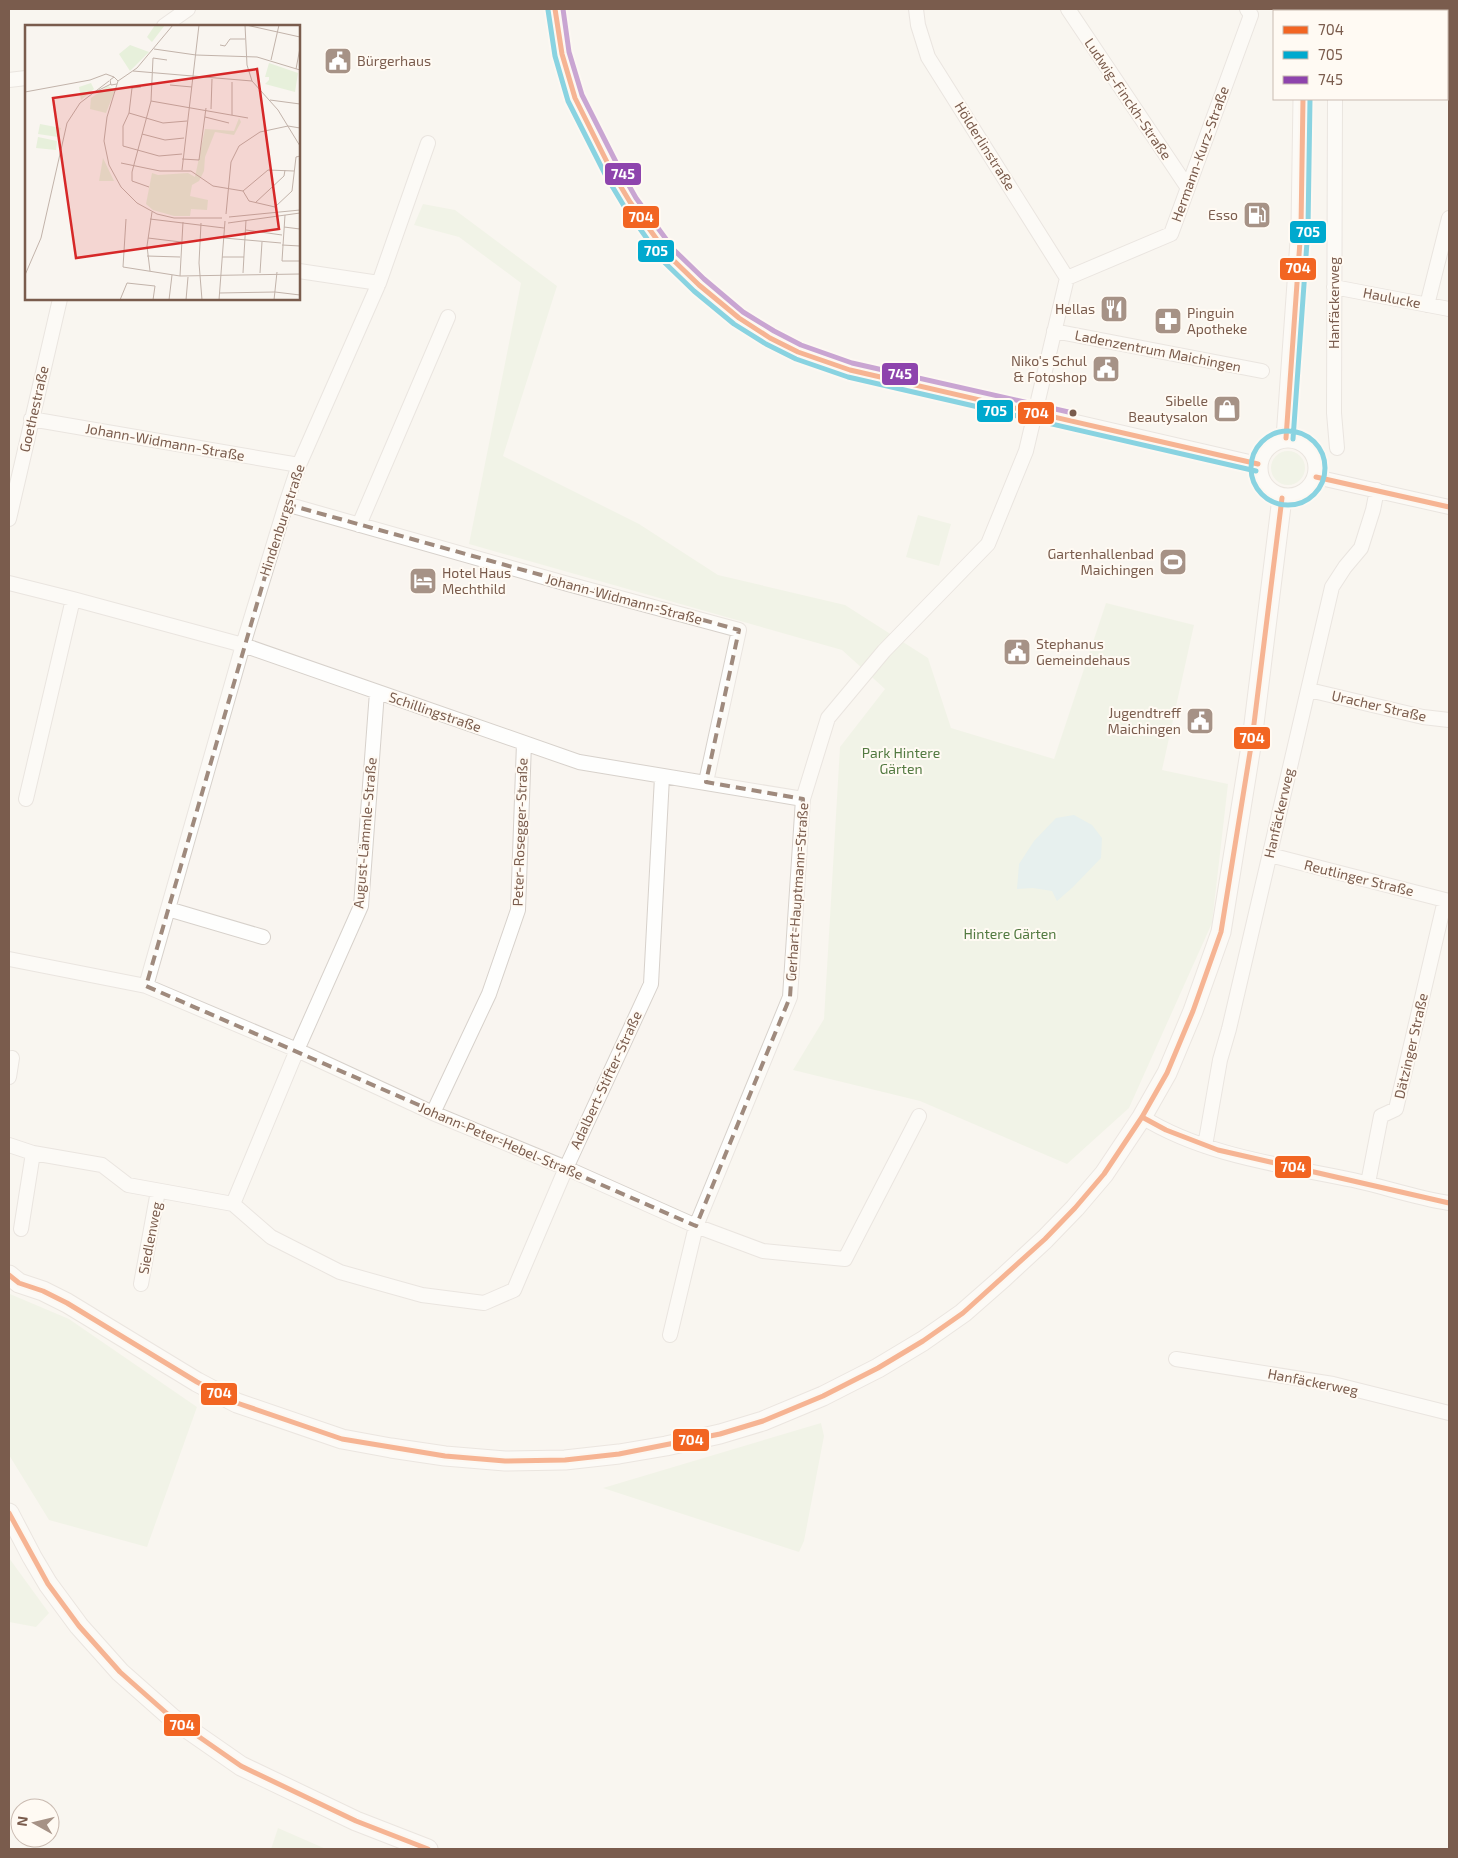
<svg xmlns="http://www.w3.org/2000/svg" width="1458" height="1858" font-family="'Exo 2',sans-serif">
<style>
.green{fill:#e7f0db}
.water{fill:#d0e8ea}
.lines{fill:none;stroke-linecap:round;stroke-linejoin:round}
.street-casing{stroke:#d7d1cb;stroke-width:16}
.secondary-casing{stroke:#d9d2cb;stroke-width:21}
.street{stroke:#fefefd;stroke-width:14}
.secondary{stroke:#fefefd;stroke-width:19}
.bus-1-casing{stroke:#fffaf3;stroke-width:9}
.bus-2-casing{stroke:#fffaf3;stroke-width:9}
.bus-3-casing{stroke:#fffaf3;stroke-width:9}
.bus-1{stroke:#f26522;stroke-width:5}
.bus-2{stroke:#00a9ce;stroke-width:5}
.bus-3{stroke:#8e44ad;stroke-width:5}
.marked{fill:none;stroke:#9f8a7d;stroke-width:4;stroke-dasharray:10 6;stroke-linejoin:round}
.bus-dot{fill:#7a5c4d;stroke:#fffaf3;stroke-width:2}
.labels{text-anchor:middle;stroke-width:4;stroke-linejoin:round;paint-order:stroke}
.poi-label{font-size:14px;fill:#7a5c4d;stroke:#fffaf3;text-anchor:end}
.street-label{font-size:14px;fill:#7a5c4d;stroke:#fffaf3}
.park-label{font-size:14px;fill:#537a41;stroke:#fffaf3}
.inset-road{fill:none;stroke:#c2b3aa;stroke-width:1}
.view{fill:#d62828;fill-opacity:0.15;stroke:#d62828;stroke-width:2.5}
.inset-edge{fill:none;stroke:#7a5c4d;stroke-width:2.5}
.line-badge{stroke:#fffaf3;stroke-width:2}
.badge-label{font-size:14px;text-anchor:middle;font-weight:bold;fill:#fff}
</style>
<rect width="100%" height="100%" fill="#f9f5f0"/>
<!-- green -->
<path class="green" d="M423 204 455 210 557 286 503 456 639 524 718 575 845 605 928 658 951 728 1054 759 1106 603 1194 625 1162 770 1228 784 1212 923 1129 1108 1067 1164 920 1101 793 1070 824 1019 840 747 885 689 842 650 469 544 521 283 459 237 414 225Z
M1271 468a17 17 0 1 1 34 0a17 17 0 1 1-34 0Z
M918 515 951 524 939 566 906 557Z
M10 1294 69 1319 197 1407 147 1547 49 1520 9 1455Z
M821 1423 824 1436 804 1541 799 1552 603 1488Z
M9 1558 49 1613 36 1627 9 1622Z
M278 1828 326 1849H271Z"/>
<!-- water -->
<path class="water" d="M1074 815 1092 825 1102 838 1101 858 1073 887 1057 901 1052 891 1033 888 1017 889 1019 864 1034 841 1056 818Z"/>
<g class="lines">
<defs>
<path id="street" d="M555 9 562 54 575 98 612 172 630 202 668 255 699 285 739 318 770 338 798 352 850 370 1258 464
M916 9 918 25 928 57 1067 278
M1068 9 1188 188
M1336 11V9
M164 26 188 9
M9 80 26 78
M1335 99 1334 413 1337 448
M299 271 379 283
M1334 287 1449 309
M1427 305 1449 218
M1054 331 1262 371
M31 419 299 465
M1316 477 1449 507
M286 504 568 584 739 630 706 782
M9 519 60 299
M359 525 448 317
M9 583 73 599 243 645 579 762 803 799
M1309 690 1423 717 1449 720
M377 692 361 906 297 1050 233 1204 271 1237 340 1272 422 1295 484 1303 514 1290 566 1168 651 984 662 777
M26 799 73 599
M1270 855 1449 901
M168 909 263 937
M9 959 146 986 297 1050 433 1113 566 1168 696 1226 763 1251 845 1259 919 1116
M146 986 243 645 286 504 299 465 379 283 428 143
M9 1077 12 1058
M433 1113 489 994 518 910 524 743
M1142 1117C1205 1156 1282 1165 1353 1180 1385 1187 1417 1198 1449 1203
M9 1145 33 1153 102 1165 128 1185 233 1204
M1205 1146 1220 1060 1229 1029 1332 587 1345 567 1361 548 1373 510 1377 490
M1368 1183 1381 1116 1396 1109 1445 900
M21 1229 33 1153
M141 1284 158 1191
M670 1335 696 1226 790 997 803 799 828 718 884 651 988 544 1026 451 1067 278 1171 234 1251 15 1247 9
M1176 1359 1333 1384 1449 1413"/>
<path id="secondary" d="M1305 11V9
M1286 438 1301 227 1303 99
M1258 468a30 30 0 1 1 60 0a30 30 0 1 1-60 0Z
M9 1275 19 1283 43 1291 67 1303 197 1382 237 1403 342 1439 391 1448 445 1456 505 1461 565 1460 619 1454 666 1446 720 1434 763 1421 823 1396 878 1368 923 1341 963 1313 1004 1277 1045 1239 1075 1208 1104 1174 1142 1117 1167 1073 1193 1011 1221 932 1252 740 1282 498
M9 1513 32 1557 48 1584 79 1626 120 1672 172 1718 241 1766 356 1821 428 1849"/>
</defs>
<!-- street casing -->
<use href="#street" class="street-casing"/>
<!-- secondary casing -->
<use href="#secondary" class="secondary-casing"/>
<!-- street -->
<use href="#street" class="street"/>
<!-- secondary -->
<use href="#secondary" class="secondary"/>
<defs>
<path id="bus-1" d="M555 9 562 54 575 98 612 172 630 202 668 255 699 285 739 318 770 338 798 352 850 370 1258 464
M1286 438 1301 227 1303 99
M1316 477 1449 507
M1142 1117 1166 1130 1218 1150 1449 1203
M9 1275 19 1283 43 1291 67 1303 197 1382 237 1403 342 1439 445 1456 505 1461 565 1460 619 1454 720 1434 763 1421 823 1396 878 1368 923 1341 963 1313 1045 1239 1075 1208 1104 1174 1142 1117 1167 1073 1193 1011 1221 932 1252 740 1282 498
M9 1513 48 1584 79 1626 120 1672 172 1718 241 1766 356 1821 428 1849"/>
<path id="bus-2" d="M548 10 555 56 568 101 606 176 624 206 662 260 694 291 734 324 766 344 796 359 848 377 1256 471
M1251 468a37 37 0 1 1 74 0a37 37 0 1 1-74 0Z
M1293 439 1308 228 1310 99"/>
<path id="bus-3" d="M563 9 569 52 582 95 619 168 636 198 674 250 704 279 743 312 774 331 801 345 852 363 1073 413"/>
</defs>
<!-- bus-1 casing -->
<use href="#bus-1" class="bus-1-casing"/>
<!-- bus-2 casing -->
<use href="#bus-2" class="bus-2-casing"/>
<!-- bus-3 casing -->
<use href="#bus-3" class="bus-3-casing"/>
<!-- bus-1 -->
<use href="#bus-1" class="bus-1"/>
<!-- bus-2 -->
<use href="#bus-2" class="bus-2"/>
<!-- bus-3 -->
<use href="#bus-3" class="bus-3"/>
</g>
<!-- marked area -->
<path d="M0 0H1458V1858H0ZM286 504 739 630 706 782 803 799 790 997 696 1226 146 986Z" fill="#f9f5f0" fill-opacity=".55" fill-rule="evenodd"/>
<path class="marked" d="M286 504 739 630 706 782 803 799 790 997 696 1226 146 986Z"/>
<!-- icons -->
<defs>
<symbol id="civic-square" viewBox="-11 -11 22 22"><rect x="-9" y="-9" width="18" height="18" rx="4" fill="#a69286" stroke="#fffaf3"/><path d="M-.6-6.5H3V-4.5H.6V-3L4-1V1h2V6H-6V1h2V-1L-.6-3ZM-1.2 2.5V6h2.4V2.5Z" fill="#fff"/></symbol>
<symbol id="fuel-square" viewBox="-11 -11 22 22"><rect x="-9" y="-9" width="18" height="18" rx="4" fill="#a69286" stroke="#fffaf3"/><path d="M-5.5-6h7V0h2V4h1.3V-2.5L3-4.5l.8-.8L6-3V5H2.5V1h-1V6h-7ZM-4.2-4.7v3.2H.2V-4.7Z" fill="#fff"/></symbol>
<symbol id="restaurant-square" viewBox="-11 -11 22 22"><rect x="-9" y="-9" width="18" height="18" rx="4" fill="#a69286" stroke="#fffaf3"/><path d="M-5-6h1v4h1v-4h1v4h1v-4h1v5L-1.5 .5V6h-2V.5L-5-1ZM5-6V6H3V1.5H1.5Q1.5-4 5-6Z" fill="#fff"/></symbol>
<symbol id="pharmacy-square" viewBox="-11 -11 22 22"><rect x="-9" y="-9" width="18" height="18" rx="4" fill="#a69286" stroke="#fffaf3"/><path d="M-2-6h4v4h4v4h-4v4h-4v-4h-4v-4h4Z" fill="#fff"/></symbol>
<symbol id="shop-square" viewBox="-11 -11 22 22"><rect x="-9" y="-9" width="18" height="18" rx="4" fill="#a69286" stroke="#fffaf3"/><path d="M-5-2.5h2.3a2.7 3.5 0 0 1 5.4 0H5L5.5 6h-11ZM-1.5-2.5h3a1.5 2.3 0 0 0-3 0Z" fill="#fff"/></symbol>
<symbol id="stadium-square" viewBox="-11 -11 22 22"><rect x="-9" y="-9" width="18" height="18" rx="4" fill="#a69286" stroke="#fffaf3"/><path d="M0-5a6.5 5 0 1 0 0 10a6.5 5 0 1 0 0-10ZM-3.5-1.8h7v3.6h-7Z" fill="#fff"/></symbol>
<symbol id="hotel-square" viewBox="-11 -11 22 22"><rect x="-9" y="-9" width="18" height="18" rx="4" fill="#a69286" stroke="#fffaf3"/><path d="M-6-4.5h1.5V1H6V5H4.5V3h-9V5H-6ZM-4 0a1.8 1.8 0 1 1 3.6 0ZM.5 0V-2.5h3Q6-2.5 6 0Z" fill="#fff"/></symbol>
</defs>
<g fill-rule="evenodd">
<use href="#civic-square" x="322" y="45" width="32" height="32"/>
<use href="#fuel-square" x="1241" y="199" width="32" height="32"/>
<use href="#restaurant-square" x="1098" y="293" width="32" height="32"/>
<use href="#pharmacy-square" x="1152" y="305" width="32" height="32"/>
<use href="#civic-square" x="1090" y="353" width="32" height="32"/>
<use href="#shop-square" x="1211" y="393" width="32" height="32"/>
<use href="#stadium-square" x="1157" y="546" width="32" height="32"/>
<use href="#hotel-square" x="407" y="565" width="32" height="32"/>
<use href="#civic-square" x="1001" y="636" width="32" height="32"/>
<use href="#civic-square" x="1184" y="705" width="32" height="32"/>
</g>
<!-- markers -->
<circle class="bus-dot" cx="1073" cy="413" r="4.5"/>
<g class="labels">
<!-- poi labels -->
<g class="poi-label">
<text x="357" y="66" text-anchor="start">Bürgerhaus</text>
<text x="1238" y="220">Esso</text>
<text x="1095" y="314">Hellas</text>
<text x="1187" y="318" text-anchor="start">Pinguin<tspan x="1187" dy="16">Apotheke</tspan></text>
<text x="1087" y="366">Niko's Schul<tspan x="1087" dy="16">&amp; Fotoshop</tspan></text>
<text x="1208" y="406">Sibelle<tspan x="1208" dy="16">Beautysalon</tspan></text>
<text x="1154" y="559">Gartenhallenbad<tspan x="1154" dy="16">Maichingen</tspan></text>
<text x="442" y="578" text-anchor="start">Hotel Haus<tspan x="442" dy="16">Mechthild</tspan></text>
<text x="1036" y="649" text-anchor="start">Stephanus<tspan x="1036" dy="16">Gemeindehaus</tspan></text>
<text x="1181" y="718">Jugendtreff<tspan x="1181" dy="16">Maichingen</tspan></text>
</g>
<!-- street labels -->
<g class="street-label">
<text transform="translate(1128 99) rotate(56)" y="5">Ludwig-Finckh-Straße</text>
<text transform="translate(985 146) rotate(58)" y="5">Hölderlinstraße</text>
<text transform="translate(1200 154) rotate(-70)" y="5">Hermann-Kurz-Straße</text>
<text transform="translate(1392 298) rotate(11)" y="5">Haulucke</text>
<text transform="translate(1334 303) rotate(-90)" y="5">Hanfäckerweg</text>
<text transform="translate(1158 351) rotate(11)" y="5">Ladenzentrum Maichingen</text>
<text transform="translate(34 409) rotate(-77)" y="5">Goethestraße</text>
<text transform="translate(165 442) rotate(10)" y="5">Johann-Widmann-Straße</text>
<text transform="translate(282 520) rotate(-72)" y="5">Hindenburgstraße</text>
<text transform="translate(624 599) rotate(15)" y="5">Johann-Widmann-Straße</text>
<text transform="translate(1379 706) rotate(13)" y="5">Uracher Straße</text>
<text transform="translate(435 712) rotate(19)" y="5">Schillingstraße</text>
<text transform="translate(1279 813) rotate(-77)" y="5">Hanfäckerweg</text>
<text transform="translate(520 832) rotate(-88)" y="5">Peter-Rosegger-Straße</text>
<text transform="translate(365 833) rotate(-85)" y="5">August-Lämmle-Straße</text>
<text transform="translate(1359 878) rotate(14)" y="5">Reutlinger Straße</text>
<text transform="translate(797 892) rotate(-86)" y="5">Gerhart-Hauptmann-Straße</text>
<text transform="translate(1411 1046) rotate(-77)" y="5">Dätzinger Straße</text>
<text transform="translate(606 1080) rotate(-65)" y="5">Adalbert-Stifter-Straße</text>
<text transform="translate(501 1141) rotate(23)" y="5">Johann-Peter-Hebel-Straße</text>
<text transform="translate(150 1238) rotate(-79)" y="5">Siedlenweg</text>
<text transform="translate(1313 1382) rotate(11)" y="5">Hanfäckerweg</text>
</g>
<!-- park labels -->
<g class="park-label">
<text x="901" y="758">Park Hintere<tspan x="901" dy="16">Gärten</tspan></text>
<text x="1010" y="939">Hintere Gärten</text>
</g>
</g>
<!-- overview -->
<g transform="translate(25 25)">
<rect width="275" height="275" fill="#f9f5f0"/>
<path d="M130 0H140L127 17 122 12ZM105 20 124 27 105 46 94 29ZM244 38 273 48 270 67 240 59 244 55V52H240ZM66 58 69 64 56 75 54 62ZM83 61 90 65 81 88 65 84 66 73ZM214 93 216 97 209 110 190 107 180 132 179 146 174 156 167 160 165 171 183 175 182 185 166 184 165 191H149L128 185 121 179 127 148 133 150 163 148 170 152 180 104 209 106ZM15 99 36 103 33 112 13 109ZM13 112 32 116 31 125 11 123ZM78 133 89 156H74Z" fill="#e7f0db"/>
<path class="inset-road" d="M182 0H198M220 0 222 40 227 56 253 85 275 121M221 0 275 12M195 20 200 21 205 14H220M129 24 171 30 232 32 275 45M246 35 254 0M271 44 275 23M108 46 227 56M93 56 82 92 79 116 84 140 96 162 112 178 132 189 149 193H197M93 56 112 43 148 0M92 59 86 60 85 55 89 52 93 56M145 60 167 62M0 67 65 55 81 49 89 52M70 67 86 59M245 75 275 79M126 76 223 93M186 84 187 54M104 88 107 63 116 62M207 90V57M180 92 204 98M117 109 140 115 159 113M157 129 134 131 98 121V101L104 88 138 98 162 96M157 134 174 135 181 83M96 138 135 146H166L188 161 218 166 224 176 250 182 267 166 271 132 275 131M157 145 174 0M124 162 107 156V147L126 76 128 33 142 35M218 166 243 145 269 146M230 178 259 151 260 145M201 189 206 137 214 121 235 107 263 101 275 103M204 192 275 185M101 194 98 242 155 251 275 249M125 194 199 203M176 198 174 238 177 275M203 198 275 188M259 202 275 204M221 205 257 210M123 213 156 217M199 213 256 218M257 220 275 221M122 231 155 232M197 232H219M257 236 260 190M257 236H275M125 246 122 221 127 187M218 248 221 195M235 248 237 217M0 250 16 213 42 98 55 78 84 56M155 251 158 197M194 268 250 267 275 270M95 275 102 258 130 261 128 275M144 275 147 250M161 275 163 252M194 275 200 196M249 275 252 247"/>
<path class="view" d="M232 44 254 204 51 233 28 73Z"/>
<rect width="275" height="275" class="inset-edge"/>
</g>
<g class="line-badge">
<rect x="604" y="162" width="38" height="24" rx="5" fill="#8e44ad"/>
<rect x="622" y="205" width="38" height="24" rx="5" fill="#f26522"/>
<rect x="1289" y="220" width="38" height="24" rx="5" fill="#00a9ce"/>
<rect x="637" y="239" width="38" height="24" rx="5" fill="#00a9ce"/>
<rect x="1279" y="257" width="38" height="24" rx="5" fill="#f26522"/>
<rect x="881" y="362" width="38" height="24" rx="5" fill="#8e44ad"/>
<rect x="976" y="399" width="38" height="24" rx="5" fill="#00a9ce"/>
<rect x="1017" y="401" width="38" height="24" rx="5" fill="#f26522"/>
<rect x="1233" y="726" width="38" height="24" rx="5" fill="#f26522"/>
<rect x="1274" y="1155" width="38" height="24" rx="5" fill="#f26522"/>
<rect x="200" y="1382" width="38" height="24" rx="5" fill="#f26522"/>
<rect x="672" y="1428" width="38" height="24" rx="5" fill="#f26522"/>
<rect x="163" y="1713" width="38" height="24" rx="5" fill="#f26522"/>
</g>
<g class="badge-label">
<text x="623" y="179">745</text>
<text x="641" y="222">704</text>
<text x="1308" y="237">705</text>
<text x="656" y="256">705</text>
<text x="1298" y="273">704</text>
<text x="900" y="379">745</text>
<text x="995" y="416">705</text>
<text x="1036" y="418">704</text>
<text x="1252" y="743">704</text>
<text x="1293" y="1172">704</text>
<text x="219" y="1398">704</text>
<text x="691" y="1445">704</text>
<text x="182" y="1730">704</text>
</g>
<!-- border -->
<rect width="1458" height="1858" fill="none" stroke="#7a5c4d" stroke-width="20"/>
<!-- legend -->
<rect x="1273" y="10" width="175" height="90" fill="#fffaf3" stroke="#cabbb1"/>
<rect x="1283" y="26" width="25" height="8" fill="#f26522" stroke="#cabbb1"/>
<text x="1318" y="35" font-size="15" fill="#7a5c4d">704</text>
<rect x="1283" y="51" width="25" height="8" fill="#00a9ce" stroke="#cabbb1"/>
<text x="1318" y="60" font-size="15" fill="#7a5c4d">705</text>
<rect x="1283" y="76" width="25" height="8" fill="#8e44ad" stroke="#cabbb1"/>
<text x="1318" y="85" font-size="15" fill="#7a5c4d">745</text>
<!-- north arrow -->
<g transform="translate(35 1823) rotate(278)"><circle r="24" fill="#fffaf3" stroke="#cabbb1"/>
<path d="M0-4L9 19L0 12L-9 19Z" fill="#a69286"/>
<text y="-8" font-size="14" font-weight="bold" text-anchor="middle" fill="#7a5c4d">N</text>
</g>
</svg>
